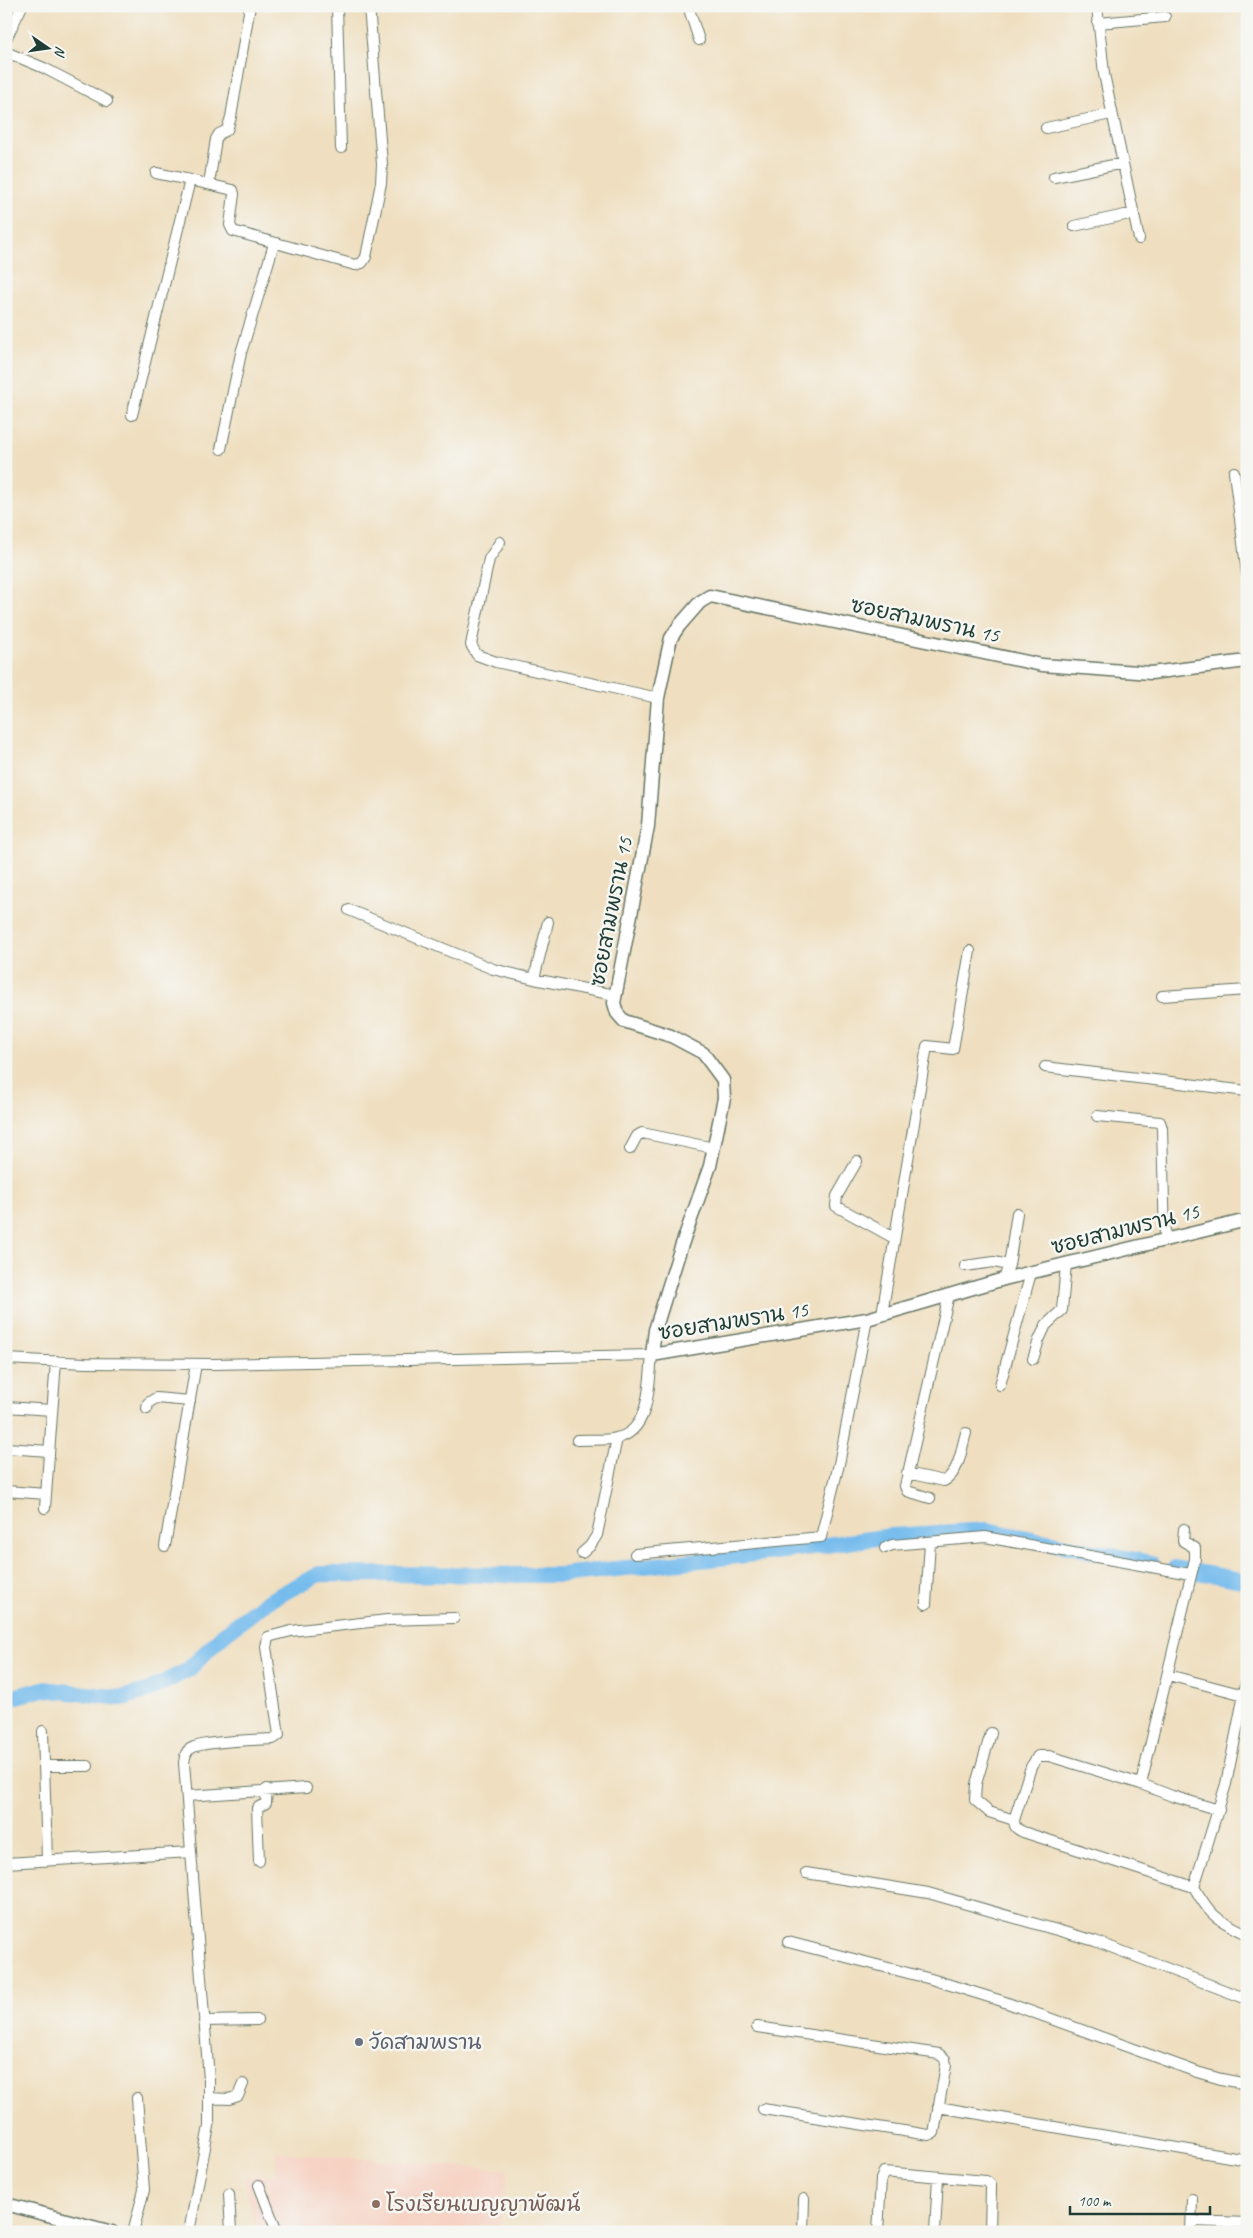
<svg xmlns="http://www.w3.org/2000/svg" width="1253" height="2238" font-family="Caveat,'Playpen Sans Thai',sans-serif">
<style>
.built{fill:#f6d2c3}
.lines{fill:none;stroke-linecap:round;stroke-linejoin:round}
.river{stroke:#76bced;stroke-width:16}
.minor-casing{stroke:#687665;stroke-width:12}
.tertiary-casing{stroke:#687665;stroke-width:15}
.minor{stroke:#fff;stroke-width:10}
.tertiary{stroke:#fff;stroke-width:12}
.worship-dot{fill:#6b7280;stroke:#f6f6f2;stroke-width:2}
.education-dot{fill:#8d6e63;stroke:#f6f6f2;stroke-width:2}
.labels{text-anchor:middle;stroke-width:5;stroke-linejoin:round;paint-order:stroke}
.street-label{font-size:21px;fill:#1f3d34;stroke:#f6f6f2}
.worship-label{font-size:21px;fill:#5b616d;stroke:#f6f6f2;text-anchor:start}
.education-label{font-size:21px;fill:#785e54;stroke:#f6f6f2;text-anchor:start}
</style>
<rect width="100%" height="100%" fill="#f6f6f2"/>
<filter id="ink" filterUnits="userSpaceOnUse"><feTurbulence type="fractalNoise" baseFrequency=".02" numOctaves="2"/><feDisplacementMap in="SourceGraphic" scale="10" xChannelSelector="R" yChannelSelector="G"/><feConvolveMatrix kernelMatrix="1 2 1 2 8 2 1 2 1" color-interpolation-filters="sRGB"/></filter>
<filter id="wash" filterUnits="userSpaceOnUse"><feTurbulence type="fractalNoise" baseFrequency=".0096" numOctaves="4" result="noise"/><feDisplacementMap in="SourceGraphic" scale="20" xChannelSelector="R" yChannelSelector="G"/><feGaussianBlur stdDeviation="1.12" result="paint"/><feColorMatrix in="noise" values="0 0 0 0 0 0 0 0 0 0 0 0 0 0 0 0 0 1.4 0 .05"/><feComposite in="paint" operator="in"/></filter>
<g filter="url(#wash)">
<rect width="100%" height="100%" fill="#efdfc0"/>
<!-- built -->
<path class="built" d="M276 2152 508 2170 498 2232H256L244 2176 276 2175Z"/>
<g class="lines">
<!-- river -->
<path class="river" d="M1175 1568 1247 1581
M6 1699 43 1689 122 1698 147 1691 188 1670 224 1634 265 1603 319 1574 560 1575 775 1552 891 1536 987 1530 1151 1563"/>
</g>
</g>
<g filter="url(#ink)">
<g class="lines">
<defs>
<path id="minor" d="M337 6 341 148
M688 6 699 40
M1097 6 1104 74 1139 239
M1098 23 1165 17
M6 39 22 6
M6 52 44 68 107 101
M1046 128 1111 114
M156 173 190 180
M1054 177 1123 163
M209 184 216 139 219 134 227 130 231 117 250 6
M1074 226 1134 213
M132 415 190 180 233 190 234 194 230 225 233 231 355 265 362 263 366 257 381 183 382 164 369 6
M221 449 241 353 274 244
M1234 472 1247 574
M500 542 489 559 476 620 471 645 477 655 496 662 658 698
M349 910 493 969 534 979 615 995
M534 979 548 922
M1162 996 1247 990
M1045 1067 1247 1091
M1097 1116 1160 1122 1162 1128 1165 1239
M630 1149 637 1136 642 1133 714 1148
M857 1161 837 1196 836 1206 894 1238
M965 1266 994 1262 1009 1265
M1004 1279 1009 1265 1017 1213
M882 1314 927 1046 953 1049 970 951
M6 1359 85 1363 214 1364 652 1355C649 1381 651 1432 616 1438 604 1441 590 1439 577 1440
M1033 1359 1039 1340 1046 1325 1062 1310 1066 1264
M1000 1385 1031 1273
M6 1407 52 1410
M147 1409 148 1403 156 1398 190 1401
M6 1448 49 1451
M907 1473 944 1481C960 1472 961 1449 966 1433
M6 1491 46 1494
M930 1498 907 1491 905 1486 949 1295
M45 1508 56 1361
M1184 1529 1183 1541 1195 1548V1559L1141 1784 1172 1796 1219 1810
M165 1546 196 1364
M885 1548 892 1545 985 1537 1190 1574
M582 1553 590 1546 597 1535 617 1438
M635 1554 821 1537 839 1464 867 1319
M926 1604 930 1542
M1168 1675 1244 1695
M1247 1679 1226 1784 1194 1887C1211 1917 1216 1919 1247 1934
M43 1731 47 1860
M991 1733 976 1784 975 1800 989 1812 1014 1820
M44 1766H88
M1141 1784 1049 1756H1038L1031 1767 1014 1820C1014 1827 1017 1829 1023 1832L1194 1887
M187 1796 306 1788
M259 1861 257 1808 266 1803 267 1789
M6 1863 191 1852
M806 1873 928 1893 1095 1941 1247 1999
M788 1942 931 1979 1002 2001 1197 2072 1221 2079 1247 2084
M204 2021 257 2020
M757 2027 939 2054 945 2059 946 2065 934 2133 929 2135 763 2109
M209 2098 229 2099 238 2096 243 2084
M938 2107 1247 2160
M259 2185 277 2232
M229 2194 231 2232
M1192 2221 1247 2223
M133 2232 144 2190 137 2098
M189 2232 209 2126V2079L184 1763C185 1757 185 1752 190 1749 200 1741 257 1740 273 1739L279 1735 266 1647 268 1637 291 1631 387 1620 454 1618
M803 2232 804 2199
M878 2232 881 2179 884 2172 986 2181 991 2185V2189L990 2232
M935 2232 938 2177
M1191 2232 1192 2199"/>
<path id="tertiary" d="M1247 661 1151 673 1042 665 710 596 700 602 679 626 671 638 668 651 658 698 648 826 614 1003 617 1013 624 1021 671 1036 703 1053 723 1080 724 1098 710 1166 680 1250 655 1330 652 1355 867 1319 1004 1279 1247 1220
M6 2204 112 2232"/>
</defs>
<!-- minor casing -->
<use href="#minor" class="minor-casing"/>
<!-- tertiary casing -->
<use href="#tertiary" class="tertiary-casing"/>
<!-- minor -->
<use href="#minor" class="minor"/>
<!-- tertiary -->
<use href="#tertiary" class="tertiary"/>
</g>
</g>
<!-- markers -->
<circle class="worship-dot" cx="359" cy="2042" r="5"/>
<circle class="education-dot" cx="376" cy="2204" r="5"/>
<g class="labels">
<!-- street labels -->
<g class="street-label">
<text transform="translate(925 620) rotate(12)" y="7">ซอยสามพราน 15</text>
<text transform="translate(611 912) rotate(-79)" y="7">ซอยสามพราน 15</text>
<text transform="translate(1125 1229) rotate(-14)" y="7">ซอยสามพราน 15</text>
<text transform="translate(733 1321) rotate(-9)" y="7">ซอยสามพราน 15</text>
</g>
<!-- worship labels -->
<g class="worship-label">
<text x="369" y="2049">วัดสามพราน</text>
</g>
<!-- education labels -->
<g class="education-label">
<text x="386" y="2211">โรงเรียนเบญญาพัฒน์</text>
</g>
</g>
<!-- margin -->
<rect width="1253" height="2238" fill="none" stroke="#f6f6f2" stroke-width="25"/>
<!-- north arrow -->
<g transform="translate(48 48) rotate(103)" stroke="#f6f6f2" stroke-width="4" paint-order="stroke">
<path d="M0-4L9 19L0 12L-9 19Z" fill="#1f3d34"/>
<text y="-8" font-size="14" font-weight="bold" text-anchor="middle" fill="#1f3d34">N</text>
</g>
<!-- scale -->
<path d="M1070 2206v8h140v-8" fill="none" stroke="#1f3d34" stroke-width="2.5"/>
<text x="1078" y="2206" font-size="15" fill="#1f3d34" stroke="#f6f6f2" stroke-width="4" paint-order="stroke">100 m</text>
</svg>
